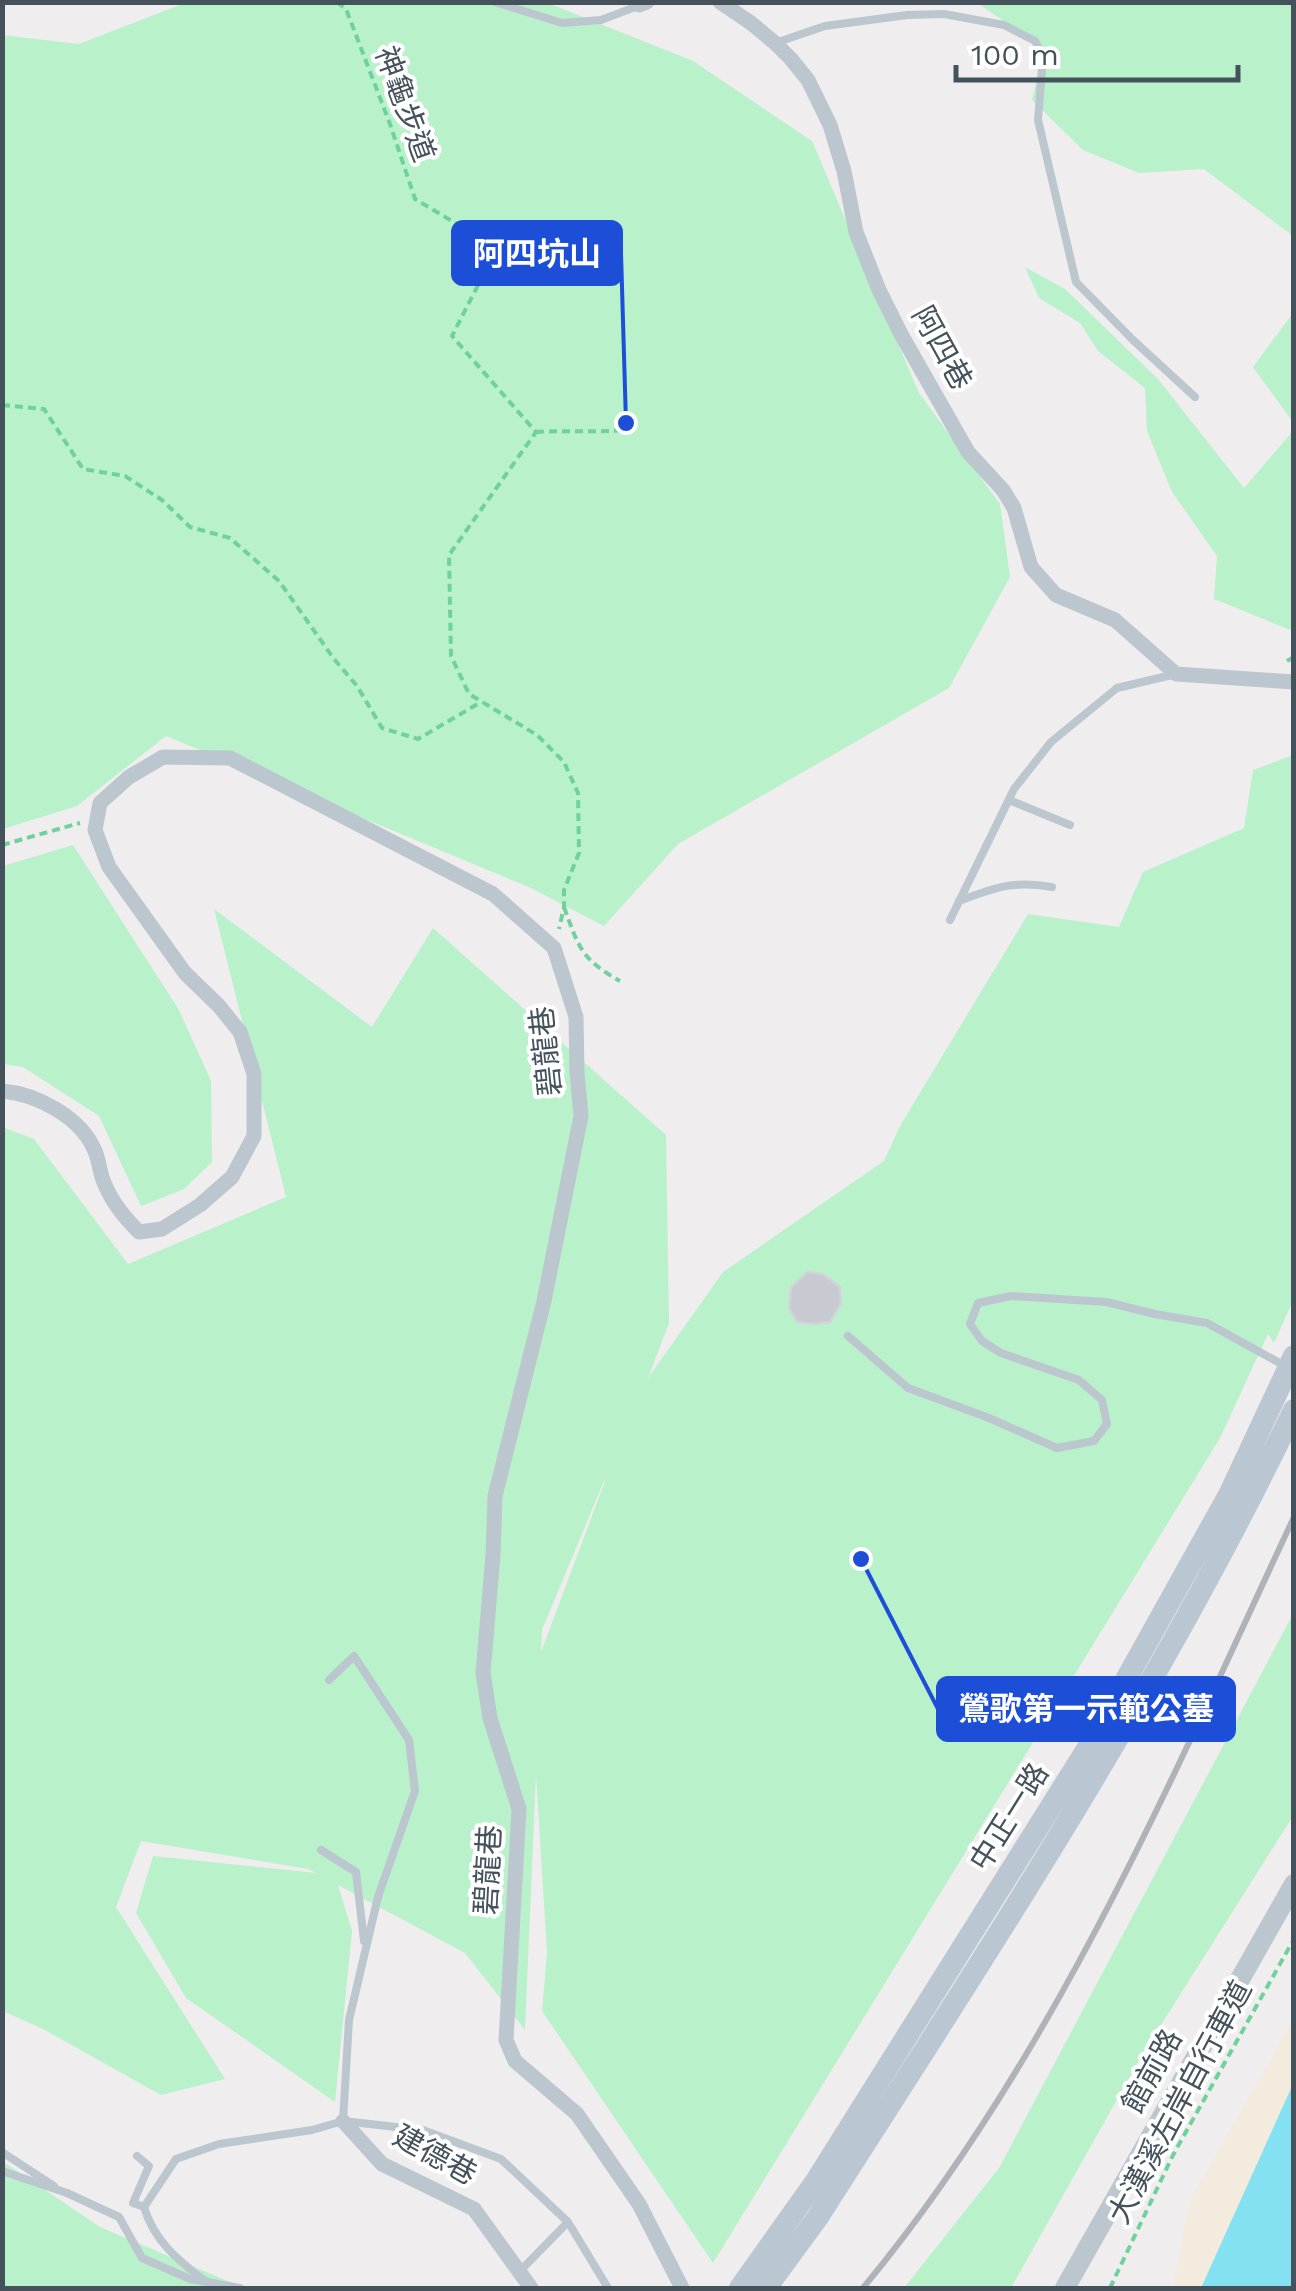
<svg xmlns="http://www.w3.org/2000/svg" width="1296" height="2291" font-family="'Work Sans','Noto Sans TC',sans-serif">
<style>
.green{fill:#b9f1cb;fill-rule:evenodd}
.sand{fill:#f3ebdd}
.water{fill:#83e1f1}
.building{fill:#c7cbd1;stroke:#d1d4da;stroke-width:2.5}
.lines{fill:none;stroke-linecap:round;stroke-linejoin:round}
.path{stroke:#6fd19b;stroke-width:4;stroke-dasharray:8 5;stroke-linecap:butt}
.service{stroke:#bbc6ce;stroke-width:8}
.minor{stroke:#bbc6ce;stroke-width:15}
.tertiary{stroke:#bbc6ce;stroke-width:20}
.secondary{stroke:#bac7d3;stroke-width:22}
.rail{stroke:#afb3b9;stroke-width:6}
.labels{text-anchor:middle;stroke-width:8;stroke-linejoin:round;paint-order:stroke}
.street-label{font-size:30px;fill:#45525c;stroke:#fff}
.leader{fill:none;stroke:#1d4ed8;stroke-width:4}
.callout-dot{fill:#1d4ed8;stroke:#fff;stroke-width:4}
.callout{fill:#1d4ed8;stroke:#1d4ed8;stroke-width:4}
.callout-label{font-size:32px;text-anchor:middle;font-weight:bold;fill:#fff}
</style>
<rect width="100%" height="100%" fill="#f0edee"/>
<!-- green -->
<path class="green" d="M185 3H548L693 61 812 141 919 393 1000 504 1010 577 949 688 678 844 604 926 531 888 166 736 77 806 3 829 2 35 79 44Z
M977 3H1293V236L1204 169 1139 173 1083 150 1032 100 1044 48Z
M1025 267 1065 289 1158 379 1244 488 1293 431V631L1214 599 1217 556 1172 492 1147 431 1145 388 1098 351 1080 323 1039 298Z
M1293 313V422L1253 367Z
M1293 755V1301L1274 1343 1268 1334 1220 1438 713 2263 542 2011 547 1953 536 1774 525 2030 465 1953 338 1885 352 1931 335 2102 186 1998 136 1913 153 1856 316 1873 308 1869 141 1841 116 1907 225 2079 161 2095 43 2029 3 2011 2 1127 34 1139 128 1264 286 1197 214 909 372 1027 433 928 666 1135 669 1323 648 1378 723 1272 884 1161 900 1126 1028 914 1119 927 1143 872 1244 828 1253 770ZM604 1481H605L541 1652 542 1630Z
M73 845 179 1010 211 1081 212 1162 184 1189 141 1206 99 1116 23 1067 3 1064V866Z
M1293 1614V1816L1142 2055 1011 2288H904L999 2168Z
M2 2161 100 2227 244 2288H3Z"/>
<!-- sand -->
<path class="sand" d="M1293 2020V2288H1173L1190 2200Z"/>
<!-- water -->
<path class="water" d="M1293 2084V2288H1201Z"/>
<!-- building -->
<path class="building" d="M807 1272 823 1274 840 1287 841 1304 830 1322 815 1324 797 1322 789 1308 791 1287Z"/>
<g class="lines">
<!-- path -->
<path class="path" d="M337 2 346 9 390 124 415 199 497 248 452 336 536 432 449 555 451 656 469 694 537 735 564 762 578 793 579 853 564 890V907L559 929
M2 405 44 409 83 469 125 476 162 500 190 527 230 538 279 581 334 659 357 686 382 728 418 739 481 702
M536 432C569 430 602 433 635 429
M1287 661 1294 657
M2 845 80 823
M564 907C579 948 581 959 620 981
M1110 2288 1173 2155 1294 1939"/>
<!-- service -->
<path class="service" d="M495 2 562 23 601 20 638 6
M775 43 825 26 907 15 944 14 1004 25 1035 41 1043 55 1038 120 1076 282 1133 340 1195 397
M1009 800 1070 825
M959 901C994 888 1013 880 1052 887
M950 920 1014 789 1051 742 1117 688 1176 674
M848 1336 908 1388 989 1418 1057 1448 1094 1441 1107 1424 1102 1400 1079 1380 1001 1353 982 1341 970 1324 978 1303 1011 1296 1106 1302 1155 1314 1207 1323 1287 1367
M329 1680 354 1656 409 1740 415 1791 378 1897 349 2020 343 2121
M321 1850 356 1872 364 1941
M2 2152 54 2186
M137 2156 149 2166 133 2203 144 2207
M2 2171 67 2193 119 2217 142 2258 190 2279 240 2288
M520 2271 568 2222
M205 2281C178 2260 154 2241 144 2207L176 2159 219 2144 312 2130 343 2121 423 2130 501 2159 568 2222 608 2288"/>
<!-- minor -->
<path class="minor" d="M720 2 751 23 775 43 791 59 808 80 830 125 844 171 856 232 879 290 902 336 968 452 1003 490 1014 508 1031 567 1056 595 1115 620 1176 674 1294 682
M639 5 647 2
M2 1091C37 1094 80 1117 94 1149 99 1158 99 1170 103 1180 111 1201 123 1216 139 1232L162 1229 200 1205 232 1177 254 1136V1074L240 1032 219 1006 185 973 109 867 95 830 100 803 129 777 163 757 230 758 493 894 554 948 576 1017 577 1072 581 1116 544 1301 495 1496 493 1555 483 1673 490 1718 519 1809 506 2040 515 2061 577 2114 639 2204 682 2288
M343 2121 382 2164 474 2209 531 2288"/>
<!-- tertiary -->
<path class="tertiary" d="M1065 2288 1294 1884"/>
<!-- secondary -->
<path class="secondary" d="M740 2288 816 2181 1089 1746 1230 1493 1294 1356
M766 2288 818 2217C986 1954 1159 1692 1294 1410"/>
<!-- rail -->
<path class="rail" d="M863 2288C1053 2059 1169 1784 1294 1517"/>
</g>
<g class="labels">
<!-- street labels -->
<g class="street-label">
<text transform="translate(405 104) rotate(70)" y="10">神龜步道</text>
<text transform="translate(942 348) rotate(61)" y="10">阿四巷</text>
<text transform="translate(546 1051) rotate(-96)" y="10">碧龍巷</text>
<text transform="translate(1009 1817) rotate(-58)" y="10">中正一路</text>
<text transform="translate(488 1870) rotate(-87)" y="10">碧龍巷</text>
<text transform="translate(1152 2071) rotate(-61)" y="10">館前路</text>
<text transform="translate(1180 2102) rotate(-62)" y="10">大漢溪左岸自行車道</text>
<text transform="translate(435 2155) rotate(29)" y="10">建德巷</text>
</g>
</g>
<!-- callouts -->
<path class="leader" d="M626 423L621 253M861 1559L938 1709"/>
<g class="callout-dot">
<circle cx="626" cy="423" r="10"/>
<circle cx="861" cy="1559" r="10"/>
</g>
<g class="callout">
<rect x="453" y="222" width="168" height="62" rx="10"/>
<rect x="938" y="1678" width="296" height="62" rx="10"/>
</g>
<g class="callout-label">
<text x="537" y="265">阿四坑山</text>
<text x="1086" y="1720">鶯歌第一示範公墓</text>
</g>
<!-- border -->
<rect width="1296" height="2291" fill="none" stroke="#45525c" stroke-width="10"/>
<!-- scale -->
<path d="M956 65v15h282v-15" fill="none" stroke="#45525c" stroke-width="5"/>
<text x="971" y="65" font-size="30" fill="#45525c" stroke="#ffffff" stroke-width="8" paint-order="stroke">100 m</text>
</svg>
